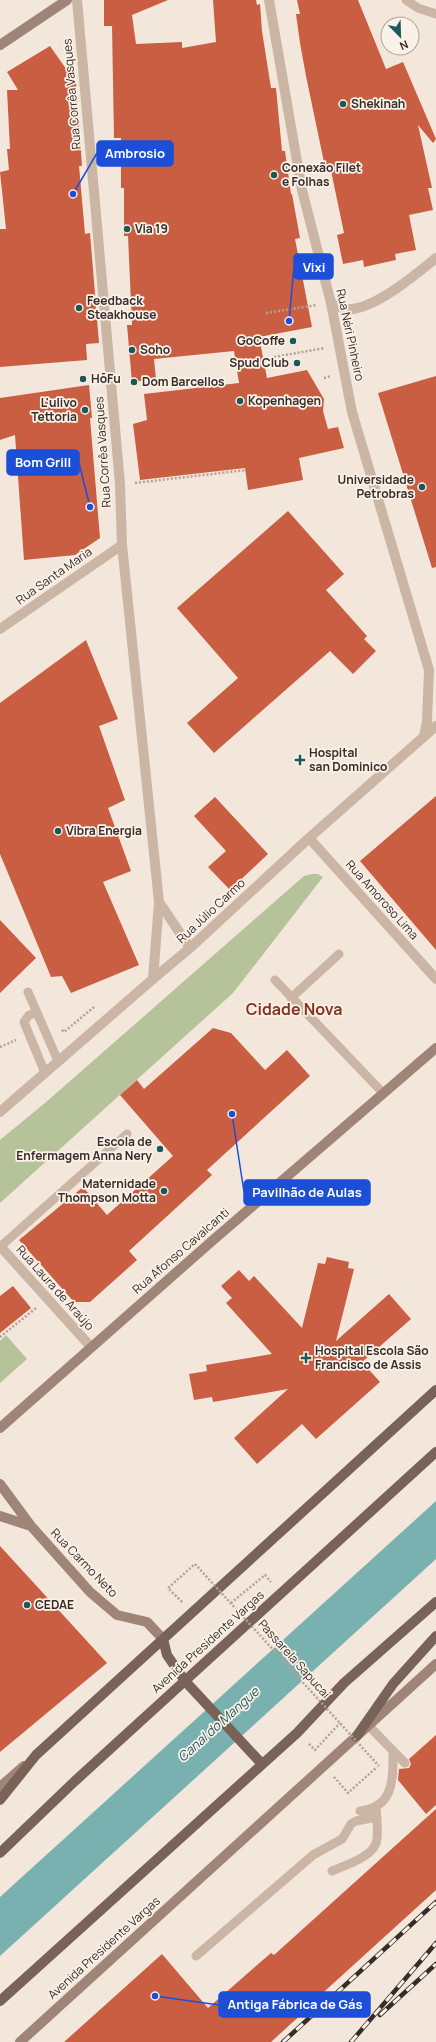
<svg xmlns="http://www.w3.org/2000/svg" width="436" height="2042" font-family="Manrope,sans-serif">
<style>
.green{fill:#b6c29a}
.water{fill:#79b0b0}
.building{fill:#c95e42}
.lines{fill:none;stroke-linecap:round;stroke-linejoin:round}
.path{stroke:#b7a091;stroke-width:2.5;stroke-dasharray:2 2;stroke-linecap:butt}
.lane{stroke:#cbb6a6;stroke-width:9}
.street{stroke:#cbb6a6;stroke-width:10}
.secondary{stroke:#9f8478;stroke-width:10}
.primary{stroke:#796258;stroke-width:10}
.rail-casing{stroke:#372c27;stroke-width:4.5}
.rail{stroke:#faf1e8;stroke-width:3;stroke-dasharray:9;stroke-linecap:butt}
.path-bridge{stroke:#b7a091;stroke-width:2.5;stroke-dasharray:2 2;stroke-linecap:butt}
.poi-dot{fill:#1c585a;stroke:#faf1e8;stroke-width:1.5}
.labels{text-anchor:middle;stroke-width:3.5;stroke-linejoin:round;paint-order:stroke}
.street-label{font-size:12px;fill:#372c27;stroke:#faf1e8}
.poi-label{font-size:12px;font-weight:bold;fill:#372c27;stroke:#faf1e8;text-anchor:start}
.water-label{font-size:13px;font-style:italic;fill:#1c585a;stroke:#faf1e8}
.district-label{font-size:16px;font-weight:bold;fill:#88331e;stroke:#faf1e8}
.leader{fill:none;stroke:#1d4ed8;stroke-width:1.5}
.callout-dot{fill:#1d4ed8;stroke:#faf1e8;stroke-width:1.5}
.callout{fill:#1d4ed8;stroke:#1d4ed8;stroke-width:1.5}
.callout-label{font-size:13px;text-anchor:middle;font-weight:bold;fill:#fff}
</style>
<rect width="100%" height="100%" fill="#f3e7db"/>
<!-- green -->
<path class="green" d="M312 874H318L323 877 233 993 0 1203V1140L45 1103 304 876Z
M6 1335 27 1359 0 1383V1341Z"/>
<!-- water -->
<path class="water" d="M436 1501V1559L0 1956V1897Z"/>
<!-- building -->
<path class="building" d="M104 0H168L132 15 136 44 182 42V48L216 42 213 0H256L257 5 260 4 262 31 271 88H276L282 151H285L291 194H292L300 238 295 239 312 327 259 337 267 378 307 370 324 399 323 411 328 429 338 427 344 448 299 458 303 480 248 490 245 468 140 480 133 424 147 420 144 394 239 383 234 351 154 359 156 379 132 382 127 325H132L128 236H124V188H121V138H114L112 26H104Z
M297 0H358L386 69 403 62 436 139 433 143 418 125 432 188H428L433 210 409 215 416 250 395 254 396 260 364 267 363 260 343 264 337 235 344 233 330 166 325 167 306 76 300 43 296 14H300Z
M50 46 76 83 82 166H79L85 234 90 233 99 343 86 344 87 360 0 367V229H6L0 172 9 170 7 149H10L7 90H18L7 72Z
M436 376V567L432 568 378 393Z
M89 385 92 418H90L100 538 75 555 24 560 15 435 0 440V398Z
M288 511 344 574 326 590 367 636 364 639 376 651 353 674 330 651 214 753 187 723 238 678 177 608Z
M86 640 118 719 99 726 125 800 108 808 131 871 103 882 139 965 71 993 62 976 51 977 0 854V703Z
M436 796V950L360 861Z
M215 797 268 854 230 890 208 867 226 851 194 816Z
M0 920 36 958 0 993Z
M213 1028 231 1033 265 1070 287 1050 310 1076 207 1170 212 1175 129 1251 137 1260 90 1302H74L19 1240 83 1187 107 1215 173 1156 120 1095 137 1080 144 1089Z
M327 1257 349 1262 348 1268 354 1269 336 1341 389 1294 411 1319 362 1362 380 1382 316 1439 302 1424 257 1464 234 1438 288 1389 213 1402 212 1397 194 1400 189 1374 207 1371 206 1365 272 1354 226 1303 232 1298 221 1286 239 1270 249 1281 254 1276 302 1328 318 1263 325 1264Z
M13 1286 31 1308 0 1333V1296Z
M0 1546 107 1663 0 1752Z
M436 1735V1805L426 1814 398 1780 399 1769 409 1768 411 1764 409 1759Z
M436 1809V1890L315 2000 316 2001 271 2042H64L162 1954 208 2008 271 1953 274 1955Z"/>
<g class="lines">
<!-- path -->
<path class="path" d="M266 313 317 305
M274 357 325 348
M324 378 331 376
M135 483 246 470
M62 1030 64 1032 94 1007
M0 1047 16 1040
M0 1337 36 1308
M182 1602 168 1588 195 1564
M231 1603 265 1575 271 1582
M309 1744 315 1750 340 1723
M334 1777 348 1793 377 1767"/>
<!-- lane -->
<path class="lane" d="M406 0 418 8 436 14
M275 980 383 1093
M28 992 58 1061
M291 998 339 954
M37 1013 29 1015 24 1022 45 1073
M0 1247 127 1134
M366 1723 405 1763
M360 1811C394 1807 393 1780 393 1751
M332 1871C346 1865 376 1856 377 1839 378 1829 377 1818 376 1807
M196 1956 313 1855 342 1839 351 1824 356 1821 377 1817"/>
<!-- street -->
<path class="street" d="M77 0 120 484 122 545 159 902 190 948
M269 0 302 190 331 303 352 412 429 670 427 721 424 736
M331 303C335 305 341 308 345 309 372 312 416 274 436 258
M0 629 122 545
M309 838 436 979
M153 979 159 902
M0 1112 153 979 190 948 309 838 436 726
M0 1246 91 1347"/>
<!-- secondary -->
<path class="secondary" d="M0 45 67 0
M0 1428 212 1241 436 1048
M0 1484 31 1526 90 1592 117 1615 147 1622 163 1639
M0 1516 31 1526
M0 1787 24 1766
M20 2042 436 1664"/>
<!-- primary -->
<path class="primary" d="M163 1639 167 1655 185 1681 261 1763
M356 1737 393 1684 436 1636
M0 1800 36 1755 436 1390
M0 1853 75 1781 436 1452
M0 2001 297 1733 344 1683 436 1602"/>
<defs>
<path id="rail" d="M380 2015 436 1964
M283 2042 436 1902
M351 2042 436 1943"/>
</defs>
<!-- rail casing -->
<use href="#rail" class="rail-casing"/>
<!-- rail -->
<use href="#rail" class="rail"/>
<!-- path-bridge -->
<path class="path-bridge" d="M195 1564 379 1766"/>
</g>
<!-- markers -->
<g class="poi-dot">
<circle cx="343" cy="104" r="4"/>
<circle cx="274" cy="175" r="4"/>
<circle cx="127" cy="229" r="4"/>
<circle cx="79" cy="308" r="4"/>
<circle cx="293" cy="341" r="4"/>
<circle cx="132" cy="350" r="4"/>
<circle cx="297" cy="363" r="4"/>
<circle cx="83" cy="379" r="4"/>
<circle cx="134" cy="382" r="4"/>
<circle cx="240" cy="401" r="4"/>
<circle cx="85" cy="410" r="4"/>
<circle cx="422" cy="487" r="4"/>
<path d="M298 754h4v4h4v4h-4v4h-4v-4h-4v-4h4z"/>
<circle cx="58" cy="831" r="4"/>
<circle cx="160" cy="1149" r="4"/>
<circle cx="164" cy="1191" r="4"/>
<path d="M304 1352h4v4h4v4h-4v4h-4v-4h-4v-4h4z"/>
<circle cx="27" cy="1605" r="4"/>
</g>
<g class="labels">
<!-- street labels -->
<g class="street-label">
<text transform="translate(72 94) rotate(-95)" y="4">Rua Corrêa Vasques</text>
<text transform="translate(350 335) rotate(78)" y="4">Rua Néri Pinheiro</text>
<text transform="translate(103 452) rotate(-94)" y="4">Rua Corrêa Vasques</text>
<text transform="translate(54 576) rotate(-35)" y="4">Rua Santa Maria</text>
<text transform="translate(382 900) rotate(48)" y="4">Rua Amoroso Lima</text>
<text transform="translate(211 911) rotate(-43)" y="4">Rua Júlio Carmo</text>
<text transform="translate(181 1251) rotate(-41)" y="4">Rua Afonso Cavalcanti</text>
<text transform="translate(55 1288) rotate(48)" y="4">Rua Laura de Araújo</text>
<text transform="translate(84 1563) rotate(46)" y="4">Rua Carmo Neto</text>
<text transform="translate(208 1642) rotate(-42)" y="4">Avenida Presidente Vargas</text>
<text transform="translate(294 1659) rotate(48)" y="4">Passarela Sapucaí</text>
<text transform="translate(104 1948) rotate(-42)" y="4">Avenida Presidente Vargas</text>
</g>
<!-- poi labels -->
<g class="poi-label">
<text x="351" y="108">Shekinah</text>
<text x="282" y="172">Conexão Filet<tspan x="282" dy="14">e Folhas</tspan></text>
<text x="135" y="233">Via 19</text>
<text x="87" y="305">Feedback<tspan x="87" dy="14">Steakhouse</tspan></text>
<text x="285" y="345" text-anchor="end">GoCoffe</text>
<text x="140" y="354">Soho</text>
<text x="289" y="367" text-anchor="end">Spud Club</text>
<text x="91" y="383">HōFu</text>
<text x="142" y="386">Dom Barcellos</text>
<text x="248" y="405">Kopenhagen</text>
<text x="77" y="407" text-anchor="end">L'ulivo<tspan x="77" dy="14">Tettoria</tspan></text>
<text x="414" y="484" text-anchor="end">Universidade<tspan x="414" dy="14">Petrobras</tspan></text>
<text x="309" y="757">Hospital<tspan x="309" dy="14">san Dominico</tspan></text>
<text x="66" y="835">Vibra Energia</text>
<text x="152" y="1146" text-anchor="end">Escola de<tspan x="152" dy="14">Enfermagem Anna Nery</tspan></text>
<text x="156" y="1188" text-anchor="end">Maternidade<tspan x="156" dy="14">Thompson Motta</tspan></text>
<text x="315" y="1355">Hospital Escola São<tspan x="315" dy="14">Francisco de Assis</tspan></text>
<text x="35" y="1609">CEDAE</text>
</g>
<!-- water labels -->
<g class="water-label">
<text transform="translate(218 1724) rotate(-42)" y="5">Canal do Mangue</text>
</g>
<!-- district labels -->
<g class="district-label">
<text x="294" y="1015">Cidade Nova</text>
</g>
</g>
<!-- callouts -->
<path class="leader" d="M73 194L97 153M289 321L294 267M90 507L79 463M232 1114L244 1192M155 1996L219 2005"/>
<g class="callout-dot">
<circle cx="73" cy="194" r="4"/>
<circle cx="289" cy="321" r="4"/>
<circle cx="90" cy="507" r="4"/>
<circle cx="232" cy="1114" r="4"/>
<circle cx="155" cy="1996" r="4"/>
</g>
<g class="callout">
<rect x="97" y="141" width="76" height="25" rx="4"/>
<rect x="294" y="254" width="39" height="25" rx="4"/>
<rect x="7" y="450" width="72" height="25" rx="4"/>
<rect x="244" y="1180" width="126" height="25" rx="4"/>
<rect x="219" y="1992" width="151" height="25" rx="4"/>
</g>
<g class="callout-label">
<text x="135" y="158">Ambrosio</text>
<text x="314" y="272">Vixi</text>
<text x="43" y="467">Bom Grill</text>
<text x="307" y="1197">Pavilhão de Aulas</text>
<text x="295" y="2009">Antiga Fábrica de Gás</text>
</g>
<!-- north arrow -->
<g transform="translate(400 36) rotate(157)"><circle r="19" fill="#faf1e8" stroke="#aca29b"/>
<path d="M0-3L7 15L0 10L-7 15Z" fill="#1c585a"/>
<text y="-6" font-size="11" font-weight="bold" text-anchor="middle" fill="#372c27">N</text>
</g>
</svg>
